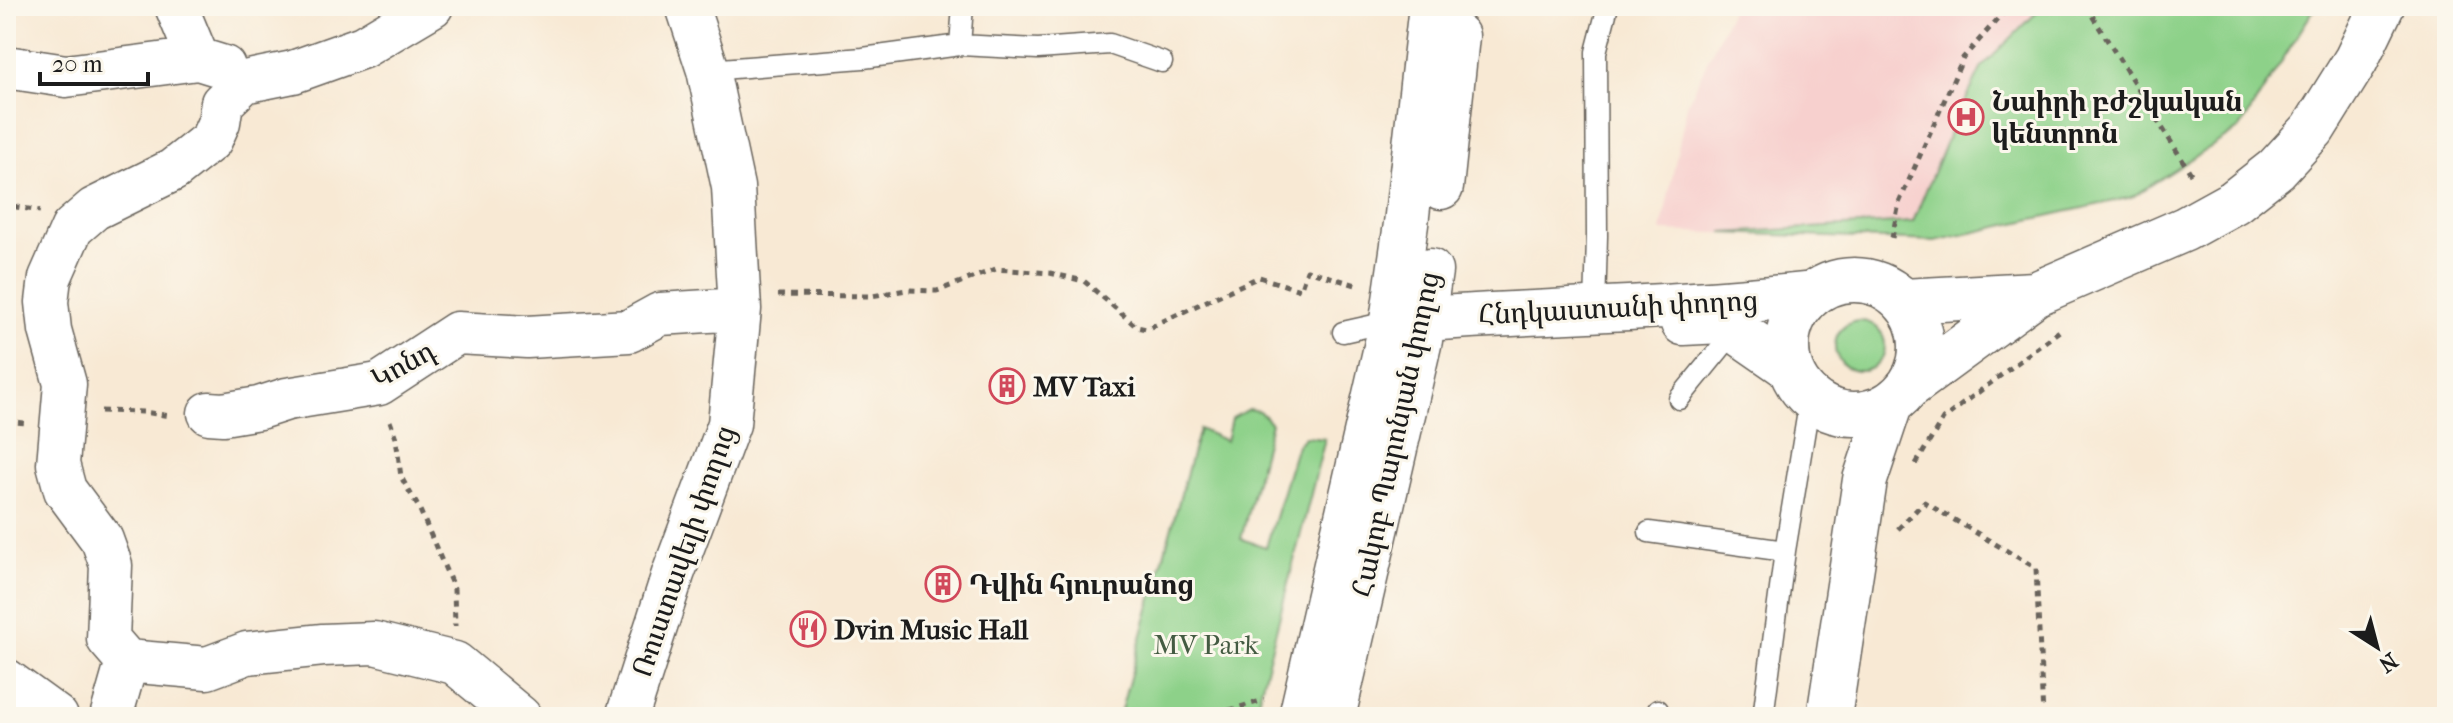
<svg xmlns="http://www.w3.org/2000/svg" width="2453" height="723" font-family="'IM FELL French Canon','Noto Serif Armenian',serif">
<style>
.built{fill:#f7d0ce}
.green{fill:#8dd189;stroke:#547652;stroke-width:2}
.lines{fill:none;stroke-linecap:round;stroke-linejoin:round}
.lane-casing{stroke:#69645c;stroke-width:23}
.street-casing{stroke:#69645c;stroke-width:45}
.secondary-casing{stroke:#69645c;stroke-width:47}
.primary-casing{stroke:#69645c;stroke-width:47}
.path{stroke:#69645c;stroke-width:5;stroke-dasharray:6 6;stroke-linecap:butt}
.lane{stroke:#fff;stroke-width:20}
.street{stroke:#fff;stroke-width:42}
.secondary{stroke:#fff;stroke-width:44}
.primary{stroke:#fff;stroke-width:44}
.labels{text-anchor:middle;stroke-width:6;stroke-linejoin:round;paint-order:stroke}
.poi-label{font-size:28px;font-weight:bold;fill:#1c1c1c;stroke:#fbf7ec;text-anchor:start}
.street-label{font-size:28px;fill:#1c1c1c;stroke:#fbf7ec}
.park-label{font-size:28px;fill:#445b42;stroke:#fbf7ec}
</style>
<rect width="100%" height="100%" fill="#fbf7ec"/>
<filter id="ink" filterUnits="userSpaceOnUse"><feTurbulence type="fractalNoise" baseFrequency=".0125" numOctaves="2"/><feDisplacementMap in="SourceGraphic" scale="16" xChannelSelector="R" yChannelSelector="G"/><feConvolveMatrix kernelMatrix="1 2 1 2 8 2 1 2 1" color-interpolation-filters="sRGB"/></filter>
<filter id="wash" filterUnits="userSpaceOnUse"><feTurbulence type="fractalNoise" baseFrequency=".006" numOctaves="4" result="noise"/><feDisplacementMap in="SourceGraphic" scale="32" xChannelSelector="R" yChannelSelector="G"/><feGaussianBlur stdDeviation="1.8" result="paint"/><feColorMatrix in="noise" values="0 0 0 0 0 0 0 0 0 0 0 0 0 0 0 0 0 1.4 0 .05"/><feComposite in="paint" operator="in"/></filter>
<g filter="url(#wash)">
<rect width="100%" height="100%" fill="#f8e9d4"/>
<!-- built -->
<path class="built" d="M1733 6H2316L2240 128 2132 197 1935 241 1661 231 1687 105Z"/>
<!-- green -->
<path class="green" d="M2043 6H2316L2240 128 2132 197 1935 241 1722 233 1913 222 1949 134 1982 67Z
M1835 346a25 25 0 1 1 50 0a25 25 0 1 1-50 0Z
M1248 409 1259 411 1271 423 1241 539 1266 547 1297 445 1305 437 1325 439 1254 717H1119L1199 429 1226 441 1231 419Z"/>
</g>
<g filter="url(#ink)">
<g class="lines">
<defs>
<path id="lane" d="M960 45 963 6
M708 70 863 58 960 45 1038 49 1110 44 1162 62
M1595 311 1597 236 1596 52 1608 6
M1343 332 1392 321
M1679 399 1736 329
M1649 532 1785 551
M1657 717 1658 710
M1763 717 1785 551 1810 399"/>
<path id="street" d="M176 6 198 59 224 67
M6 67 66 76 198 59
M209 413 223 414 259 408 287 399 379 384 457 333 527 337 629 331 660 314 740 309
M127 661 108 639 111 565 102 540 65 490 58 464 65 384 50 330 47 302 50 278 72 228 94 209 173 170 211 140 219 122 222 103 244 82 293 72 363 47 432 6
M6 680 57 717
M111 717 127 661 207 668 247 653 323 645 374 643 455 663 520 717
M627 717 673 574 729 424 740 309 733 187 708 70 687 6"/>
<path id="secondary" d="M1787 347a67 67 0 1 1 134 0a67 67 0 1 1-134 0Z
M1903 301 2035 294
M1392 321C1532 311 1673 309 1813 294
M1683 323 1722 321 1790 368
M1911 385 2035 294 2185 229 2234 202 2276 169 2313 129 2356 60 2382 6
M1829 717 1865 480 1890 405"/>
<path id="primary" d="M1441 187 1457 36
M1301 717 1392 321 1406 224 1431 6
M1333 717 1420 340 1430 271"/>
</defs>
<!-- lane casing -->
<use href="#lane" class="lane-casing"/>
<!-- street casing -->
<use href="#street" class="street-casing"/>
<!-- secondary casing -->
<use href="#secondary" class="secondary-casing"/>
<!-- primary casing -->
<use href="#primary" class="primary-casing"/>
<!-- path -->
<path class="path" d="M2086 6 2193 177
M6 198 11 206 40 211
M1892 238 1899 203 1963 58 2004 12 2013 6
M778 295 872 296 906 290 937 291 996 269 1050 273 1084 281 1137 327 1146 329 1259 277 1300 290 1307 270 1356 285
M101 411 144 412 170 416
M6 421 25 423
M390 421 396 438 401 477 419 508 454 589 455 626
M1916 464 1943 419 2062 329
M1898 529 1924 502 2036 568 2043 717
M1206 717 1264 700"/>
<!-- lane -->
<use href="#lane" class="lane"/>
<!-- street -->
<use href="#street" class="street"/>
<!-- secondary -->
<use href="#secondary" class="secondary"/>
<!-- primary -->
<use href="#primary" class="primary"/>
</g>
</g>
<!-- icons -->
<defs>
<symbol id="hospital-ring" viewBox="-11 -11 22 22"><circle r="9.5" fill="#fbf7ec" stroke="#d1495b" stroke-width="1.5"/><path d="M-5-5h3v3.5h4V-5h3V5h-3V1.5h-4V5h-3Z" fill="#d1495b"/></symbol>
<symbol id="building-ring" viewBox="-11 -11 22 22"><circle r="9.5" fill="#fbf7ec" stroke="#d1495b" stroke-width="1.5"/><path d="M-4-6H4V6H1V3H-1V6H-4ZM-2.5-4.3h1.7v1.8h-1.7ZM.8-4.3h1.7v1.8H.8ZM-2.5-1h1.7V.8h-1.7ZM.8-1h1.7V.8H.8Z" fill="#d1495b"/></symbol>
<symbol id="restaurant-ring" viewBox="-11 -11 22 22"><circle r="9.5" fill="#fbf7ec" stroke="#d1495b" stroke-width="1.5"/><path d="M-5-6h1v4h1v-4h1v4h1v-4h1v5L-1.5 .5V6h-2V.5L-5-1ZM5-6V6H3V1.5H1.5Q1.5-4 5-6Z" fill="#d1495b"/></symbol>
</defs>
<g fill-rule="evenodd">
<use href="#hospital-ring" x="1946" y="97" width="40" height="40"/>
<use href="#building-ring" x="987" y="366" width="40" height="40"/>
<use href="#building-ring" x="923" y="564" width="40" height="40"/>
<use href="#restaurant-ring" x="788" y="609" width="40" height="40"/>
</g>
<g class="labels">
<!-- poi labels -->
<g class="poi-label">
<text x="1992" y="111">Նաիրի բժշկական<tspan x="1992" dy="32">կենտրոն</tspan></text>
<text x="1033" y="396">MV Taxi</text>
<text x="969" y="594">Դվին հյուրանոց</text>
<text x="834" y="639">Dvin Music Hall</text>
</g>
<!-- street labels -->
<g class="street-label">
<text transform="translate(1618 307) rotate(-3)" y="10">Հնդկաստանի փողոց</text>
<text transform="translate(403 364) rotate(-29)" y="10">Կոնդ</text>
<text transform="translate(1395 434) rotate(-78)" y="10">Հակոբ Պարոնյան փողոց</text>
<text transform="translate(683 551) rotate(-71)" y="10">Ռուստավելի փողոց</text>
</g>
<!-- park labels -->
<g class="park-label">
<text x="1206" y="654">MV Park</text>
</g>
</g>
<!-- margin -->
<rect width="2453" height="723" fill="none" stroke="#fbf7ec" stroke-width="32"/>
<!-- north arrow -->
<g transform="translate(2377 647) rotate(144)" stroke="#fbf7ec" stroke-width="6" paint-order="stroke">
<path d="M0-6L14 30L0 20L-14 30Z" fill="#1c1c1c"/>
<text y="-12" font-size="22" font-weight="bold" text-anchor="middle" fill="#1c1c1c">N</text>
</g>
<!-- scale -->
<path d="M40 72v12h108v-12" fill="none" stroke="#1c1c1c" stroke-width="4"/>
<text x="52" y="72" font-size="24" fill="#1c1c1c" stroke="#fbf7ec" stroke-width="6" paint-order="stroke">20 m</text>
</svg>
